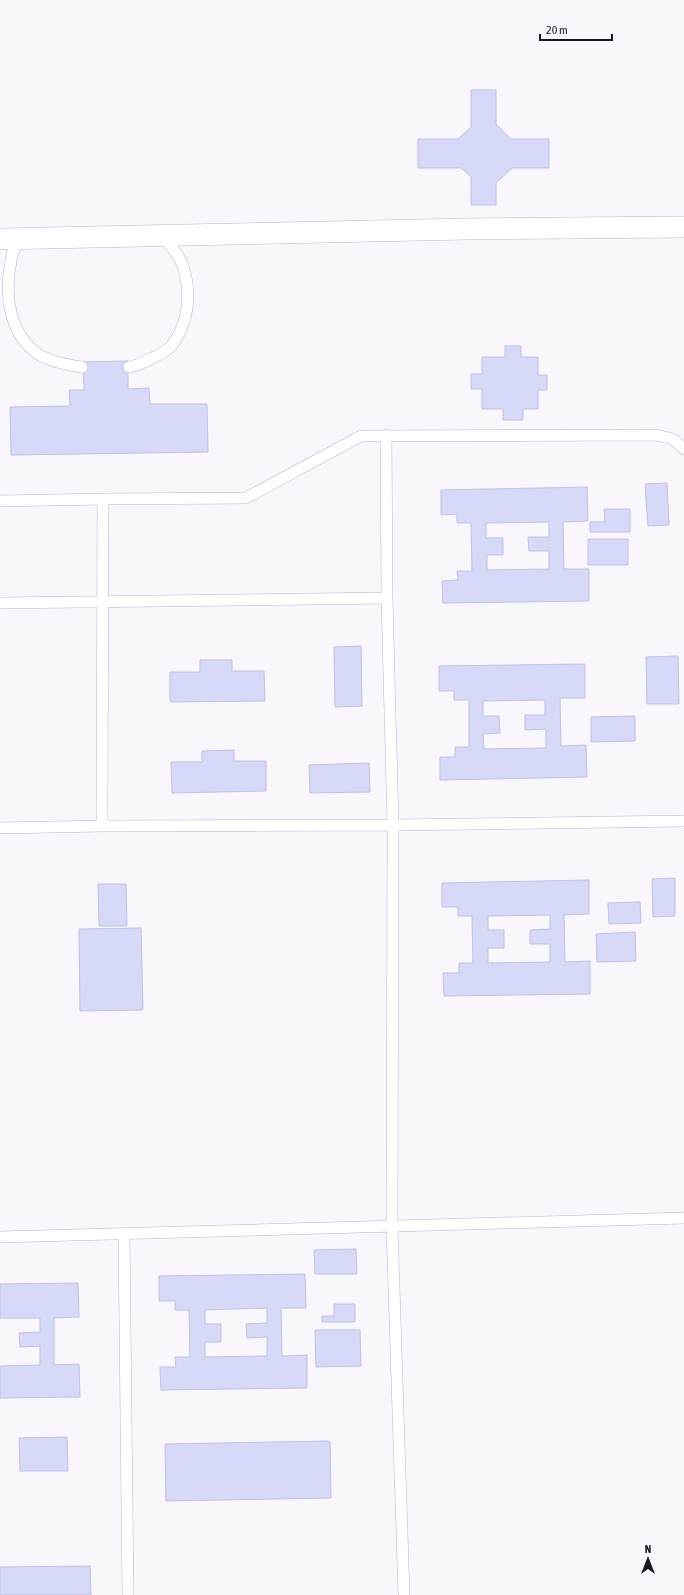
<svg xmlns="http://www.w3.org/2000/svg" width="684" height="1595" font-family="'Asap Condensed',sans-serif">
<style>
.building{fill:#d6d9f7;stroke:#bfc2e0;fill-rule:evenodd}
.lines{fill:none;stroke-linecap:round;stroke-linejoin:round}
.lane-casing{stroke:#c0b2ce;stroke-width:12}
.street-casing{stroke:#c0b2ce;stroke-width:22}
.lane{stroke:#fff;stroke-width:11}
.street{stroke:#fff;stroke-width:21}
</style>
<rect width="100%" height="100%" fill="#f9f6fc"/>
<!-- building -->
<path class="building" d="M471 90H496V124L511 139H549V168H512L496 183V205H471V177L461 168H418V139H458L471 127Z
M505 346H521V357H538V375H547V390H538V409H523V420H503V409H482V389H471V374H482V357H505Z
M128 361V389L149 388 150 404H207L208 452 11 455 10 407 70 406 69 390H84L83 362Z
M667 483 669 525 648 526 645 484Z
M587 487 588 521 563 522 564 569H589V601L443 603 442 581 458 580 457 571H472L471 523H457V514L441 515V490ZM549 522V537H528L529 551H549V569L487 570V555H503V538H486V523Z
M604 509H630V532H590V522H605Z
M588 539H628V565H588Z
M361 646 362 706 335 707 334 647Z
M678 656 679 704H647L646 657Z
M200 660H232V671H264L265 701 170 702V672H200Z
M585 664V698H560L561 746 586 745 587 777 440 780V757H455V747H469V700H454V691H439V666ZM545 700V715H525V730L546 729V748L484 749 483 734 500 733 499 716H483V701Z
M635 716V741L591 742V717Z
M234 750V761H266V791L172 793 171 762H202V751Z
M369 763 370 792 310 793 309 765Z
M675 878V916L653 917 652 879Z
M589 880V914L564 915 565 962 590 961V994L444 996 443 973H459V963H473L472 916H458V907H442V883ZM550 915V929L530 930V944H550V962L488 963V948H504V930H488V916Z
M98 884H126L127 926H99Z
M640 902 641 923 609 924 608 903Z
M141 928 143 1010 80 1011 79 929Z
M635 932 636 961 597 962 596 934Z
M356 1249 357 1274H315L314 1250Z
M305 1274 306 1308H281L282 1356 307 1355V1388L161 1390 160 1367H176L175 1357H190L189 1310H175V1301H159V1276ZM267 1308V1323L246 1324 247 1338 267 1337V1356L205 1357V1342H221V1324H205V1310Z
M78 1283 79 1317 54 1318V1365L79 1364 80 1397 0 1398V1366L40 1365V1346L20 1347 19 1333 40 1332V1318H0V1284Z
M334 1304H355V1322H322V1316H334Z
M315 1330H360L361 1366 316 1367Z
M67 1437 68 1471H20L19 1438Z
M330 1441 331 1498 166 1501 165 1444Z
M90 1566 91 1595H0V1567Z"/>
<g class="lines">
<defs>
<path id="lane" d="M22 239C19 244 14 249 12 254 11 258 11 263 10 267 5 297 10 335 38 354 50 362 68 365 82 367
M129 367C138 366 144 362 152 358 159 355 167 351 172 345 189 323 191 294 184 269 180 256 170 245 162 236
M386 435 387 598 393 825 392 1227 404 1595
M0 501 103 499 246 498 361 436 656 435 673 439 684 449
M0 603 387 598
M102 826 103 499
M0 828 102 826 393 825 684 821
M124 1234 128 1595
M0 1237 684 1218"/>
<path id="street" d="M0 239 466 229 684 227"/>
</defs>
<!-- lane casing -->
<use href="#lane" class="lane-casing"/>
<!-- street casing -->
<use href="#street" class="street-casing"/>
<!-- lane -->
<use href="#lane" class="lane"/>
<!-- street -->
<use href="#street" class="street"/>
</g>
<!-- north arrow -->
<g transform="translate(648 1559)" stroke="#f9f6fc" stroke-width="3" paint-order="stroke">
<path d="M0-3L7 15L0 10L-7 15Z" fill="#1b1620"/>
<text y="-6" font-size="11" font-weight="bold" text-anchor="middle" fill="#1b1620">N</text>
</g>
<!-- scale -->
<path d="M540 34v6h72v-6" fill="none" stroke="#1b1620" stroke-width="2"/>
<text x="546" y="34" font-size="12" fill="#1b1620" stroke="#f9f6fc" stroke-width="3" paint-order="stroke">20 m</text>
</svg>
